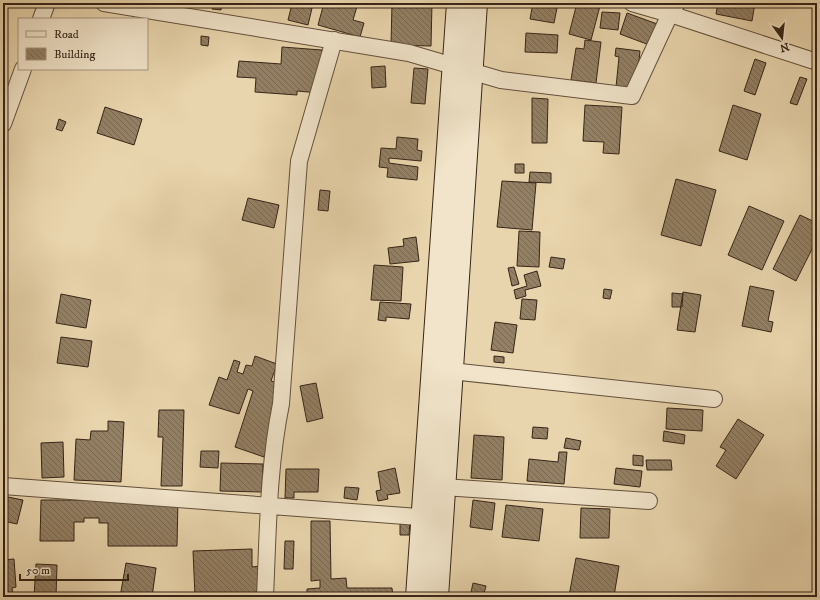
<svg xmlns="http://www.w3.org/2000/svg" width="820" height="600" font-family="'IM FELL DW Pica',serif">
<style>
.building{fill:url(#building-back-hatch);stroke:#362417}
.lines{fill:none;stroke-linecap:round;stroke-linejoin:round}
.minor-casing{stroke:#63503c;stroke-width:18}
.secondary-casing{stroke:#362417;stroke-width:24}
.minor{stroke:#f1e4ca;stroke-width:16}
.secondary{stroke:#f1e4ca;stroke-width:22}
</style>
<defs>
<pattern id="building-back-hatch" width="6" height="6" patternUnits="userSpaceOnUse"><rect width="6" height="6" fill="#938065"/><path d="M-1 5l2 2M0 0l6 6M5-1l2 2" fill="none" stroke="#796952"/></pattern>
</defs>
<rect width="100%" height="100%" fill="#e9d5ad"/>
<filter id="stains"><feTurbulence type="fractalNoise" baseFrequency=".005" numOctaves="4"/><feColorMatrix values="0 0 0 0 .2 0 0 0 0 .09 0 0 0 0 .02 0 0 0 .5 -.17"/></filter>
<radialGradient id="worn" r=".72"><stop offset=".6" stop-color="#630" stop-opacity="0"/><stop offset="1" stop-color="#630" stop-opacity=".3"/></radialGradient>
<!-- building -->
<path class="building" d="M198 3H222L221 10 212 9 213 5Z
M324 3H358L353 20 364 23 360 37 318 25Z
M392 3H432L431 46 391 45Z
M533 3H558L554 23 530 19Z
M577 3H588L600 6 591 40 569 34Z
M718 3H755L752 21 716 14Z
M292 4 312 8 308 25 288 20Z
M602 12 620 13 618 30 600 28Z
M627 13 660 25 652 46 620 34Z
M526 33 558 35 557 53 525 52Z
M201 36 209 37 208 46 201 45Z
M585 40 601 42 596 83 571 80 576 48 584 49Z
M282 47 322 50 319 93 297 91V95L255 92 256 78 237 77 239 61 281 64Z
M616 48 640 51 636 90 616 87 619 57 615 56Z
M755 59 766 63 755 95 744 91Z
M385 66 386 87 372 88 371 67Z
M414 68 428 69 425 104 411 103Z
M800 77 807 79 797 105 790 103Z
M532 98 548 99 547 143H532Z
M585 105 622 107 619 154 603 153 604 142 583 141Z
M733 105 761 114 747 160 719 151Z
M105 107 142 119 134 145 97 133Z
M59 119 66 122 62 131 56 129Z
M397 137 418 139 417 150 422 151 421 161 389 158V163L418 167 417 180 387 177 388 168 379 167 381 148 396 149Z
M515 164H524V173H515Z
M530 172 551 173V183L529 182Z
M676 179 716 190 701 246 661 235Z
M502 181 536 183 532 230 497 227Z
M320 190 330 191 328 211 318 210Z
M248 198 279 205 274 228 242 220Z
M749 206 784 221 762 270 728 255Z
M800 215 817 223V239L796 281 773 269Z
M519 231 540 232 539 267 517 266Z
M416 237 419 261 390 264 388 248 404 246 403 239Z
M551 257 565 259 563 269 549 267Z
M374 265 403 267 401 301 371 300Z
M514 267 519 284 512 286 508 268Z
M537 271 541 286 525 290 526 296 516 299 514 290 527 286 524 275Z
M750 286 774 291 768 321 773 322 771 332 742 326Z
M604 289 612 290 610 299 603 298Z
M683 292 701 295 695 332 677 330Z
M672 293 683 294 682 307H672Z
M61 294 91 300 86 328 56 323Z
M522 299 537 300 535 320 520 319Z
M380 302 411 304 409 319 386 317V321L378 320Z
M495 322 517 325 513 353 491 350Z
M61 337 92 341 88 367 57 363Z
M255 356 277 364 271 381 279 383 283 398 264 457 235 447 253 391 248 389 239 414 209 405 219 377 227 380 234 360 240 362 237 372 243 374 246 365 252 366Z
M494 356 504 357V363L494 362Z
M316 383 323 418 307 422 300 386Z
M667 408 703 410 702 431 666 429Z
M159 410H184L182 486H161L163 437H158Z
M738 419 764 435 736 479 716 466 726 450 720 447Z
M108 421 124 422 121 482 74 480 76 439 90 440 91 431H108Z
M533 427 548 428 547 439 532 438Z
M664 431 685 435 684 444 663 441Z
M474 435 504 437 502 480 471 478Z
M566 438 581 441 579 450 564 448Z
M63 442 64 477 42 478 41 443Z
M201 451H219L218 468 200 467Z
M559 452H567L564 484 527 481 529 459 558 462Z
M633 455 643 456V466L633 465Z
M646 460H671L672 470H647Z
M221 463 263 464 262 492 220 491Z
M395 468 400 493 387 495 388 499 378 501 376 491 381 490 378 472Z
M616 468 642 471 640 487 614 484Z
M286 469H319L318 492H294V498H285Z
M345 487 359 488 357 500 344 498Z
M3 496 23 500 17 524 3 521Z
M41 500H178L177 546H108V523H99V518H84V522H74V541H40Z
M473 500 495 503 492 530 470 527Z
M506 505 543 509 539 541 502 537Z
M581 508 610 509 609 538H580Z
M311 521H330L331 579 346 578 347 588H392L393 597H307V589L320 588V580L311 581Z
M400 521H410L409 535H400Z
M285 541H294L293 569H284Z
M252 549V567L260 566 261 593 195 596 193 551Z
M576 558 619 566 614 596 602 594 601 597 569 596Z
M14 559 16 587 12 588 13 597H3V560Z
M126 563 156 568 152 597H120Z
M36 564 57 565 56 597H34Z
M473 583 486 586 483 597H470Z"/>
<g class="lines">
<defs>
<path id="minor" d="M104 3 409 53 501 80 632 96 670 14 677 3
M632 3 670 14 817 62
M41 19 47 3
M3 124 23 69
M441 370 714 399
M3 486 432 518
M443 487 649 501
M265 597C268 532 268 468 281 404L299 161 334 40"/>
<path id="secondary" d="M417 597 458 3
M437 597 476 3"/>
</defs>
<!-- minor casing -->
<use href="#minor" class="minor-casing"/>
<!-- secondary casing -->
<use href="#secondary" class="secondary-casing"/>
<!-- minor -->
<use href="#minor" class="minor"/>
<!-- secondary -->
<use href="#secondary" class="secondary"/>
</g>
<!-- margin -->
<rect width="820" height="600" fill="none" stroke="#e9d5ad" stroke-width="16"/>
<rect x="4" y="4" width="812" height="592" fill="none" stroke="#362417" stroke-width="2"/>
<rect x="8" y="8" width="804" height="584" fill="none" stroke="#362417"/>
<!-- legend -->
<rect x="18" y="18" width="130" height="52" fill="#f1e4ca" stroke="#a69782"/>
<rect x="26" y="31" width="20" height="6" fill="#f1e4ca" stroke="#a69782"/>
<text x="54" y="38" font-size="12" fill="#362417">Road</text>
<rect x="26" y="48" width="20" height="12" fill="url(#building-back-hatch)" stroke="#a69782"/>
<text x="54" y="58" font-size="12" fill="#362417">Building</text>
<!-- north arrow -->
<g transform="translate(782 38) rotate(165)" stroke="#f1e4ca" stroke-width="3" paint-order="stroke">
<path d="M0-3L7 15L0 10L-7 15Z" fill="#362417"/>
<text y="-6" font-size="11" font-weight="bold" text-anchor="middle" fill="#362417">N</text>
</g>
<!-- scale -->
<path d="M20 574v6h108v-6" fill="none" stroke="#362417" stroke-width="2"/>
<text x="26" y="574" font-size="12" fill="#362417" stroke="#f1e4ca" stroke-width="3" paint-order="stroke">50 m</text>
<rect width="100%" height="100%" filter="url(#stains)"/>
<rect width="100%" height="100%" fill="url(#worn)"/>
</svg>
